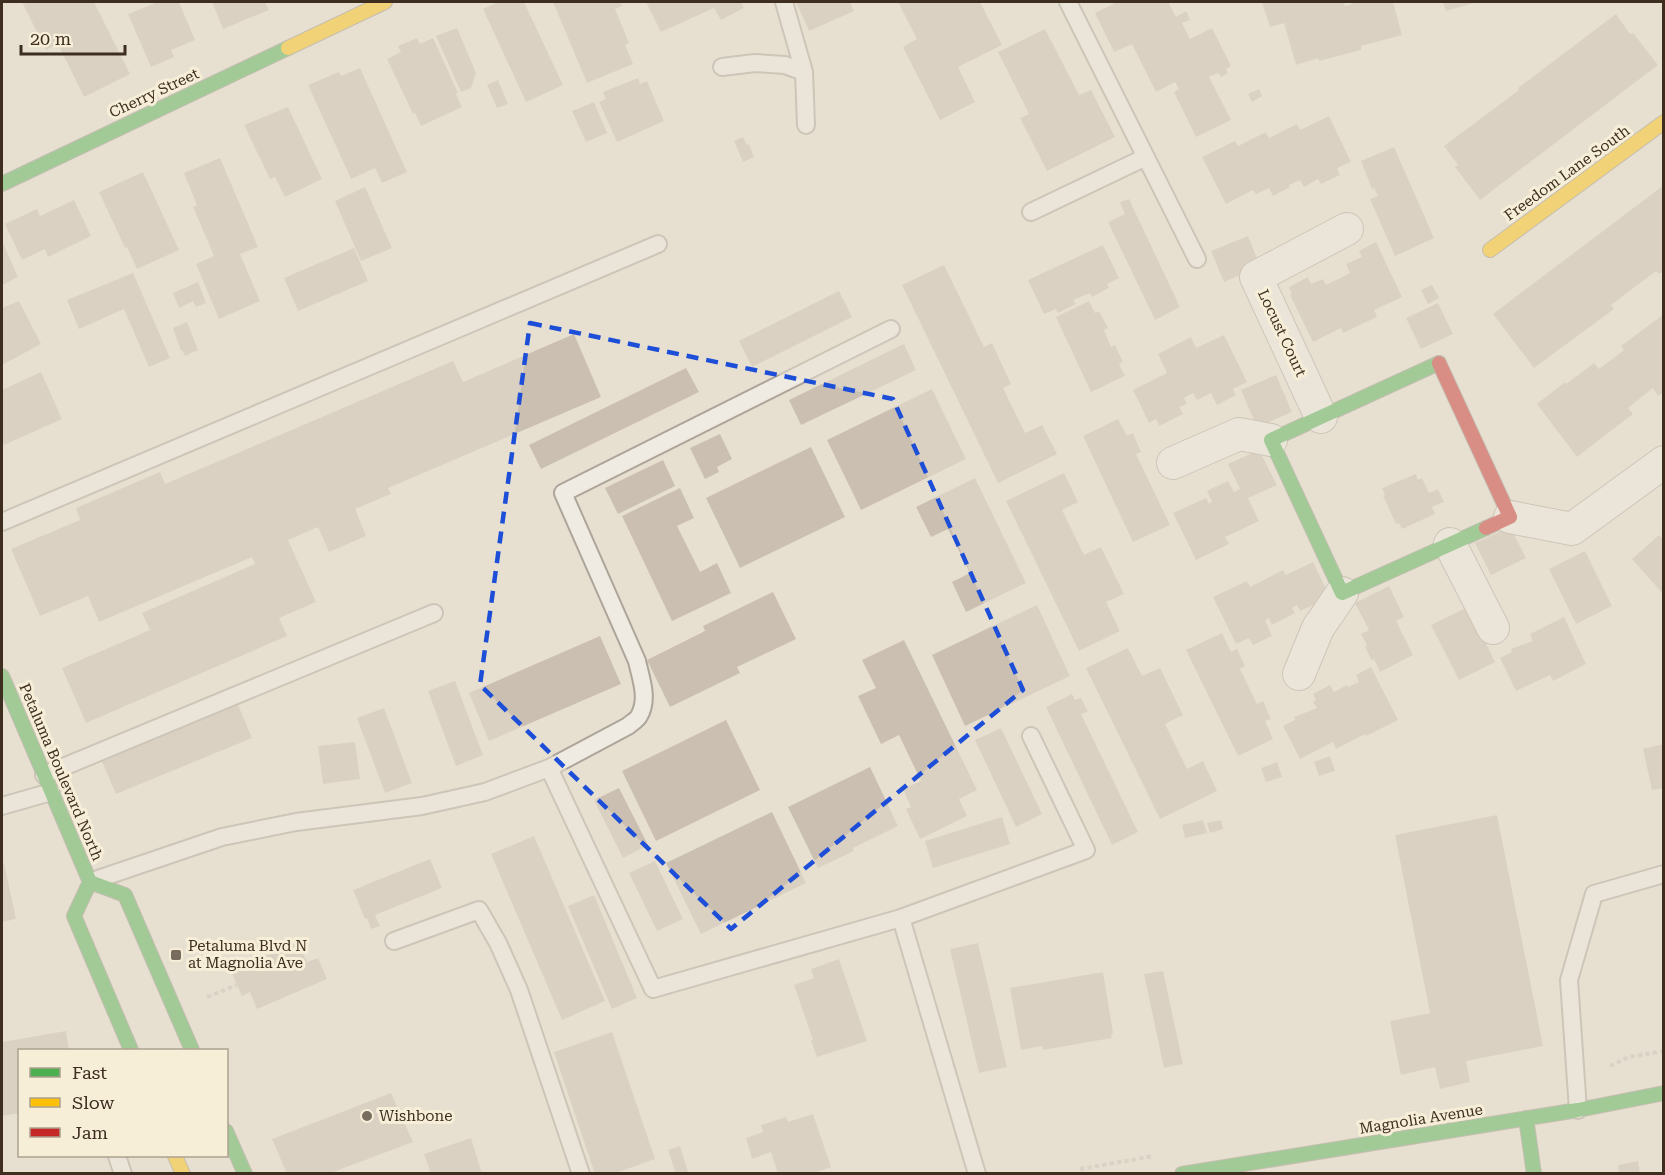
<svg xmlns="http://www.w3.org/2000/svg" width="1665" height="1175" font-family="'Roboto Serif',serif">
<style>
.building{fill:#cbbfb2}
.lines{fill:none;stroke-linecap:round;stroke-linejoin:round}
.lane-casing{stroke:#ada599;stroke-width:20}
.street-casing{stroke:#ada599;stroke-width:34}
.fast-casing{stroke:#9c958a;stroke-width:16}
.slow-casing{stroke:#9c958a;stroke-width:16}
.jam-casing{stroke:#9c958a;stroke-width:16}
.path{stroke:#c8c2b9;stroke-width:4;stroke-dasharray:4.5 3;stroke-linecap:butt}
.lane{stroke:#efebe3;stroke-width:16}
.street{stroke:#efebe3;stroke-width:32}
.fast{stroke:#4caf50;stroke-width:14}
.slow{stroke:#ffc107;stroke-width:14}
.jam{stroke:#c62828;stroke-width:14}
.marked{fill:none;stroke:#1d4ed8;stroke-width:4.5;stroke-dasharray:12 8;stroke-linejoin:round}
.poi-dot{fill:#786c5e;stroke:#f7eed8;stroke-width:2}
.labels{text-anchor:middle;stroke-width:6;stroke-linejoin:round;paint-order:stroke}
.street-label{font-size:15px;fill:#3d2e20;stroke:#f7eed8}
.poi-label{font-size:15px;fill:#3d2e20;stroke:#f7eed8;text-anchor:start}
</style>
<rect width="100%" height="100%" fill="#e7e0d1"/>
<!-- building -->
<path class="building" d="M22 2H94L130 74 84 97 58 44 46 50Z
M158 2H179L195 40 171 50 174 57 151 67 128 14Z
M212 2H265L269 10 223 29Z
M498 2H524L563 85 526 102 483 9Z
M553 2H620L622 6 615 9 629 43 625 45 633 64 587 83Z
M646 2H741L744 8 721 20 714 8 661 32Z
M796 2H850L854 11 809 31Z
M898 2H980L1002 45 958 67 975 102 940 120 903 47 917 39Z
M1117 2H1168L1176 17 1186 11 1190 20 1182 23 1190 39 1212 28 1231 66 1226 69 1228 73 1221 77 1218 73 1209 77 1231 120 1196 137 1174 92 1179 89 1175 82 1156 92 1132 44 1114 52 1095 13Z
M1262 2H1344L1345 6 1352 4V2H1393L1402 35 1361 46V50L1319 61 1318 58 1296 65 1284 23 1270 27Z
M1443 2H1477L1446 11Z
M1616 14 1630 34 1633 33 1658 65 1480 200 1455 167 1458 165 1444 146 1519 90 1518 88Z
M457 28 476 73 471 88 461 92 436 36Z
M1045 29 1079 95 1091 90 1115 137 1047 171 1020 118 1029 114 998 52Z
M417 38 420 44 433 38 458 93 456 94 462 107 421 126 415 113 413 114 387 59 401 52 398 46Z
M360 68 407 172 382 183 375 168 351 179 308 85 339 72 341 76Z
M638 78 640 84 647 81 664 121 617 142 599 102 606 99 603 92Z
M498 80 508 104 497 108 487 85Z
M1259 89 1262 96 1252 102 1248 94Z
M594 102 607 133 586 142 572 111Z
M288 107 322 179 285 197 275 177 270 179 244 125Z
M1329 116 1351 162 1337 168 1340 175 1321 184 1318 179 1304 187 1300 180 1289 185 1290 187 1273 196 1269 188 1256 194 1253 190 1226 204 1202 157 1235 141 1238 146 1266 132 1269 138 1297 124 1300 130Z
M743 137 747 145 749 144 754 157 743 162 734 141Z
M1394 147 1434 238 1395 256 1370 199 1378 196 1374 188 1372 189 1361 161Z
M220 158 258 247 240 254 260 301 219 319 196 264 214 256 193 207 197 205 184 173Z
M143 172 179 250 137 269 127 247 125 248 99 192Z
M1664 185V271L1659 274 1656 271 1611 305 1614 309 1534 368 1493 314Z
M365 187 392 248 361 261 335 201Z
M1129 199 1180 307 1155 320 1108 222 1125 214 1120 202Z
M74 200 91 236 48 257 45 249 22 260 5 224 37 209 40 216Z
M1248 236 1260 266 1224 282 1211 251Z
M2 241 18 277 2 285Z
M1376 242 1402 297 1374 310 1377 317 1343 333 1341 328 1313 342 1290 295 1292 294 1289 287 1308 277 1311 284 1323 279 1326 285 1350 273 1346 264 1362 257 1359 251Z
M1103 245 1119 278 1107 284 1109 288 1092 297 1090 293 1073 300 1076 304 1058 313 1056 309 1044 314 1028 280Z
M354 248 368 281 298 311 284 278Z
M944 265 984 347 992 343 1011 384 1003 388 1025 433 1042 425 1057 454 998 483 902 285Z
M133 273 170 358 149 367 124 309 79 329 67 300Z
M198 282 206 303 196 307 193 301 179 308 173 293Z
M1432 285 1439 298 1428 304 1421 290Z
M839 291 852 317 752 367 739 341Z
M19 301 41 344 2 365V308Z
M1089 301 1095 313 1099 311 1108 328 1104 330 1111 347 1115 345 1123 362 1119 364 1125 376 1091 392 1056 317Z
M1438 303 1453 334 1421 349 1406 318Z
M1664 314V392L1658 396 1653 388 1628 408 1633 414 1577 457 1537 404 1565 382 1566 384 1594 363 1599 369 1624 350 1621 346Z
M187 322 198 350 185 356 182 350 181 351 173 328Z
M574 334 601 397 388 488 391 494 355 509 366 536 329 552 318 527 288 540 316 602 279 618 287 636 86 723 62 668 150 630 142 613 255 564 252 557 99 622 88 596 40 616 11 549 80 520 76 508 160 472 165 484 453 361 463 382Z
M1224 335 1247 382 1233 389 1236 395 1217 405 1211 393 1197 400 1193 393 1184 398 1187 404 1179 407 1183 414 1159 426 1156 419 1149 423 1133 390 1167 373 1158 354 1191 337 1196 348Z
M904 344 916 370 801 425 789 400Z
M686 368 699 392 541 469 529 445Z
M41 372 62 419 4 445 2 440V390Z
M1276 375 1292 412 1257 427 1241 390Z
M932 389 966 459 861 510 827 440Z
M1118 419 1127 436 1133 433 1141 452 1136 454 1170 525 1133 542 1083 436Z
M720 434 732 459 717 467 719 472 705 479 690 448Z
M811 447 845 517 740 568 706 498Z
M1259 450 1277 485 1248 498 1259 521 1225 537 1229 544 1196 560 1173 513 1206 498 1209 504 1212 501 1207 491 1228 481 1234 492 1240 489 1228 464Z
M663 460 675 486 618 514 605 488Z
M1064 473 1078 502 1062 510 1084 555 1101 547 1124 594 1106 602 1120 631 1079 651 1006 501Z
M1416 474 1418 480 1422 478 1429 493 1438 489 1444 502 1432 507 1435 514 1402 529 1399 523 1396 524 1383 496 1385 495 1382 488Z
M975 478 1026 583 966 612 952 582 970 573 948 529 931 537 916 507Z
M680 488 694 518 677 526 700 572 717 563 731 593 672 621 622 516Z
M1510 527 1526 558 1491 575 1475 543Z
M1659 535 1664 540V595L1632 559Z
M1585 551 1612 606 1576 624 1549 569Z
M1313 562 1330 597 1300 611 1297 605 1292 608 1295 613 1272 625 1269 618 1265 620 1272 636 1253 645 1249 638 1236 644 1213 597 1247 581 1250 587 1283 570 1286 575Z
M1389 586 1404 617 1396 621 1413 655 1380 672 1374 659 1372 661 1365 647 1367 645 1361 634 1369 630 1355 603Z
M773 592 796 639 737 667 740 673 670 707 647 660 705 631 703 626Z
M1037 605 1070 676 965 726 932 655Z
M1468 607 1495 662 1459 680 1431 625Z
M1564 617 1586 664 1553 681 1550 675 1516 691 1500 658 1512 652 1511 649 1533 641 1530 634Z
M1222 633 1231 652 1237 649 1245 666 1240 669 1257 704 1263 701 1271 719 1265 721 1273 739 1238 756 1186 650Z
M600 636 621 684 489 741 469 693Z
M904 640 977 790 959 799 967 816 920 839 906 809 911 807 903 789 921 781 899 735 881 744 858 696 876 688 862 660Z
M1128 648 1142 676 1160 668 1183 715 1165 724 1187 769 1203 761 1217 791 1160 819 1086 668Z
M1371 667 1398 720 1366 736 1365 734 1336 749 1333 742 1300 759 1283 726 1295 720 1294 717 1317 708 1313 702 1316 700 1313 694 1330 685 1334 692 1347 685 1348 687 1359 682 1356 675Z
M455 681 483 755 456 766 428 691Z
M1072 694 1075 700 1081 698 1088 712 1081 714 1138 832 1112 845 1046 707Z
M236 700 252 738 116 794 100 757Z
M384 708 412 783 385 793 357 718Z
M726 720 760 790 656 841 622 771Z
M1001 728 1042 814 1016 827 975 740Z
M355 742 360 779 323 784 318 746Z
M1664 744V788L1652 790 1643 749Z
M1330 756 1335 771 1319 776 1314 762Z
M1277 762 1282 777 1266 782 1261 768Z
M870 767 898 826 853 848 854 851 818 868 788 807Z
M619 788 648 845 623 858 594 800Z
M772 812 806 883 701 934 666 863Z
M1497 815 1543 1046 1466 1061 1470 1082 1440 1089 1435 1067 1401 1075 1390 1021 1430 1013 1395 835Z
M1002 817 1010 844 933 868 925 841Z
M1203 820 1207 833 1185 838 1182 825Z
M1221 820 1223 829 1210 833 1207 823Z
M534 836 605 1001 562 1020 491 854Z
M430 859 442 888 375 915 380 926 371 929 367 918 365 919 353 890Z
M655 861 683 919 657 931 629 873Z
M4 863 16 919 2 922V864Z
M594 895 637 998 612 1009 568 906Z
M298 942 307 962 318 958 327 979 257 1009 250 992 242 996 231 971Z
M978 943 1007 1067 979 1073 950 949Z
M839 959 867 1041 817 1057 811 1041 813 1040 794 985 814 978 811 969Z
M1163 971 1183 1064 1164 1068 1144 974Z
M1103 972 1113 1033 1111 1034 1112 1038 1043 1050 1042 1046 1021 1050 1010 988Z
M66 1031 69 1050H20V1113L2 1116V1042Z
M612 1032 655 1159 613 1174H595L554 1052Z
M391 1093 413 1142 328 1174H287L272 1139Z
M813 1114 831 1167 812 1174H778L771 1152 752 1159 746 1138 763 1132 761 1125 786 1117 788 1122Z
M471 1138 482 1174H431L424 1154Z
M680 1146 688 1172 684 1174H676L668 1150Z
M1638 1161 1640 1174H1619L1618 1165Z"/>
<g class="lines">
<defs>
<path id="lane" d="M784 2 804 72 806 125
M1068 2 1197 259
M722 67 755 63 785 65 804 72
M1031 212 1146 157
M891 329 563 493 637 661C641 679 649 699 639 716 637 720 631 723 628 726L549 768 653 989 901 918
M2 522 658 244
M44 775 434 613
M2 806 51 792
M95 880 222 837 296 822 422 806 485 792 549 768
M394 941 479 910 498 943 519 990 581 1174
M1578 1110 1569 980 1594 894 1664 874
M117 1156 123 1174
M977 1174 901 918 1086 850 1031 736"/>
<path id="street" d="M1321 417 1256 277 1347 229
M1173 463 1239 434 1271 440
M1510 517 1572 529 1664 462
M1450 544 1493 628
M1299 674 1318 628 1342 593"/>
<path id="fast" d="M2 184 288 48
M1439 363 1271 440 1342 593 1486 528
M2 676 90 882 125 895 192 1050
M90 882 74 916 131 1050
M1526 1118 1534 1174
M226 1131 245 1174
M1182 1174 1578 1110 1664 1093"/>
<path id="slow" d="M288 48 385 2
M1490 250 1664 122
M175 1156 183 1174"/>
<path id="jam" d="M1439 363 1510 517 1486 528"/>
</defs>
<!-- lane casing -->
<use href="#lane" class="lane-casing"/>
<!-- street casing -->
<use href="#street" class="street-casing"/>
<!-- fast casing -->
<use href="#fast" class="fast-casing"/>
<!-- slow casing -->
<use href="#slow" class="slow-casing"/>
<!-- jam casing -->
<use href="#jam" class="jam-casing"/>
<!-- path -->
<path class="path" d="M207 997 237 985
M1610 1066 1629 1057 1664 1051
M1080 1169 1154 1156"/>
<!-- lane -->
<use href="#lane" class="lane"/>
<!-- street -->
<use href="#street" class="street"/>
<!-- fast -->
<use href="#fast" class="fast"/>
<!-- slow -->
<use href="#slow" class="slow"/>
<!-- jam -->
<use href="#jam" class="jam"/>
</g>
<!-- marked area -->
<path d="M0 0H1665V1175H0ZM530 323 893 399 1023 690 731 929 480 685Z" fill="#e7e0d1" fill-opacity=".55" fill-rule="evenodd"/>
<path class="marked" d="M530 323 893 399 1023 690 731 929 480 685Z"/>
<!-- markers -->
<g class="poi-dot">
<rect x="170" y="949" width="12" height="12" rx="3"/>
<circle cx="367" cy="1116" r="6"/>
</g>
<g class="labels">
<!-- street labels -->
<g class="street-label">
<text transform="translate(154 93) rotate(-25)" y="5">Cherry Street</text>
<text transform="translate(1567 173) rotate(-36)" y="5">Freedom Lane South</text>
<text transform="translate(1282 333) rotate(65)" y="5">Locust Court</text>
<text transform="translate(61 772) rotate(67)" y="5">Petaluma Boulevard North</text>
<text transform="translate(1421 1119) rotate(-9)" y="5">Magnolia Avenue</text>
</g>
<!-- poi labels -->
<g class="poi-label">
<text x="188" y="951">Petaluma Blvd N<tspan x="188" dy="17">at Magnolia Ave</tspan></text>
<text x="379" y="1121">Wishbone</text>
</g>
</g>
<!-- border -->
<rect width="1665" height="1175" fill="none" stroke="#3d2e20" stroke-width="6"/>
<!-- legend -->
<rect x="18" y="1049" width="210" height="108" fill="#f7eed8" stroke="#ada18e" stroke-width="1.5"/>
<rect x="30" y="1068" width="30" height="9" fill="#4caf50" stroke="#ada18e" stroke-width="1.5"/>
<text x="72" y="1079" font-size="18" fill="#3d2e20">Fast</text>
<rect x="30" y="1098" width="30" height="9" fill="#ffc107" stroke="#ada18e" stroke-width="1.5"/>
<text x="72" y="1109" font-size="18" fill="#3d2e20">Slow</text>
<rect x="30" y="1128" width="30" height="9" fill="#c62828" stroke="#ada18e" stroke-width="1.5"/>
<text x="72" y="1139" font-size="18" fill="#3d2e20">Jam</text>
<!-- scale -->
<path d="M21 45v9h104v-9" fill="none" stroke="#3d2e20" stroke-width="3"/>
<text x="30" y="45" font-size="18" fill="#3d2e20" stroke="#f7eed8" stroke-width="4.5" paint-order="stroke">20 m</text>
</svg>
